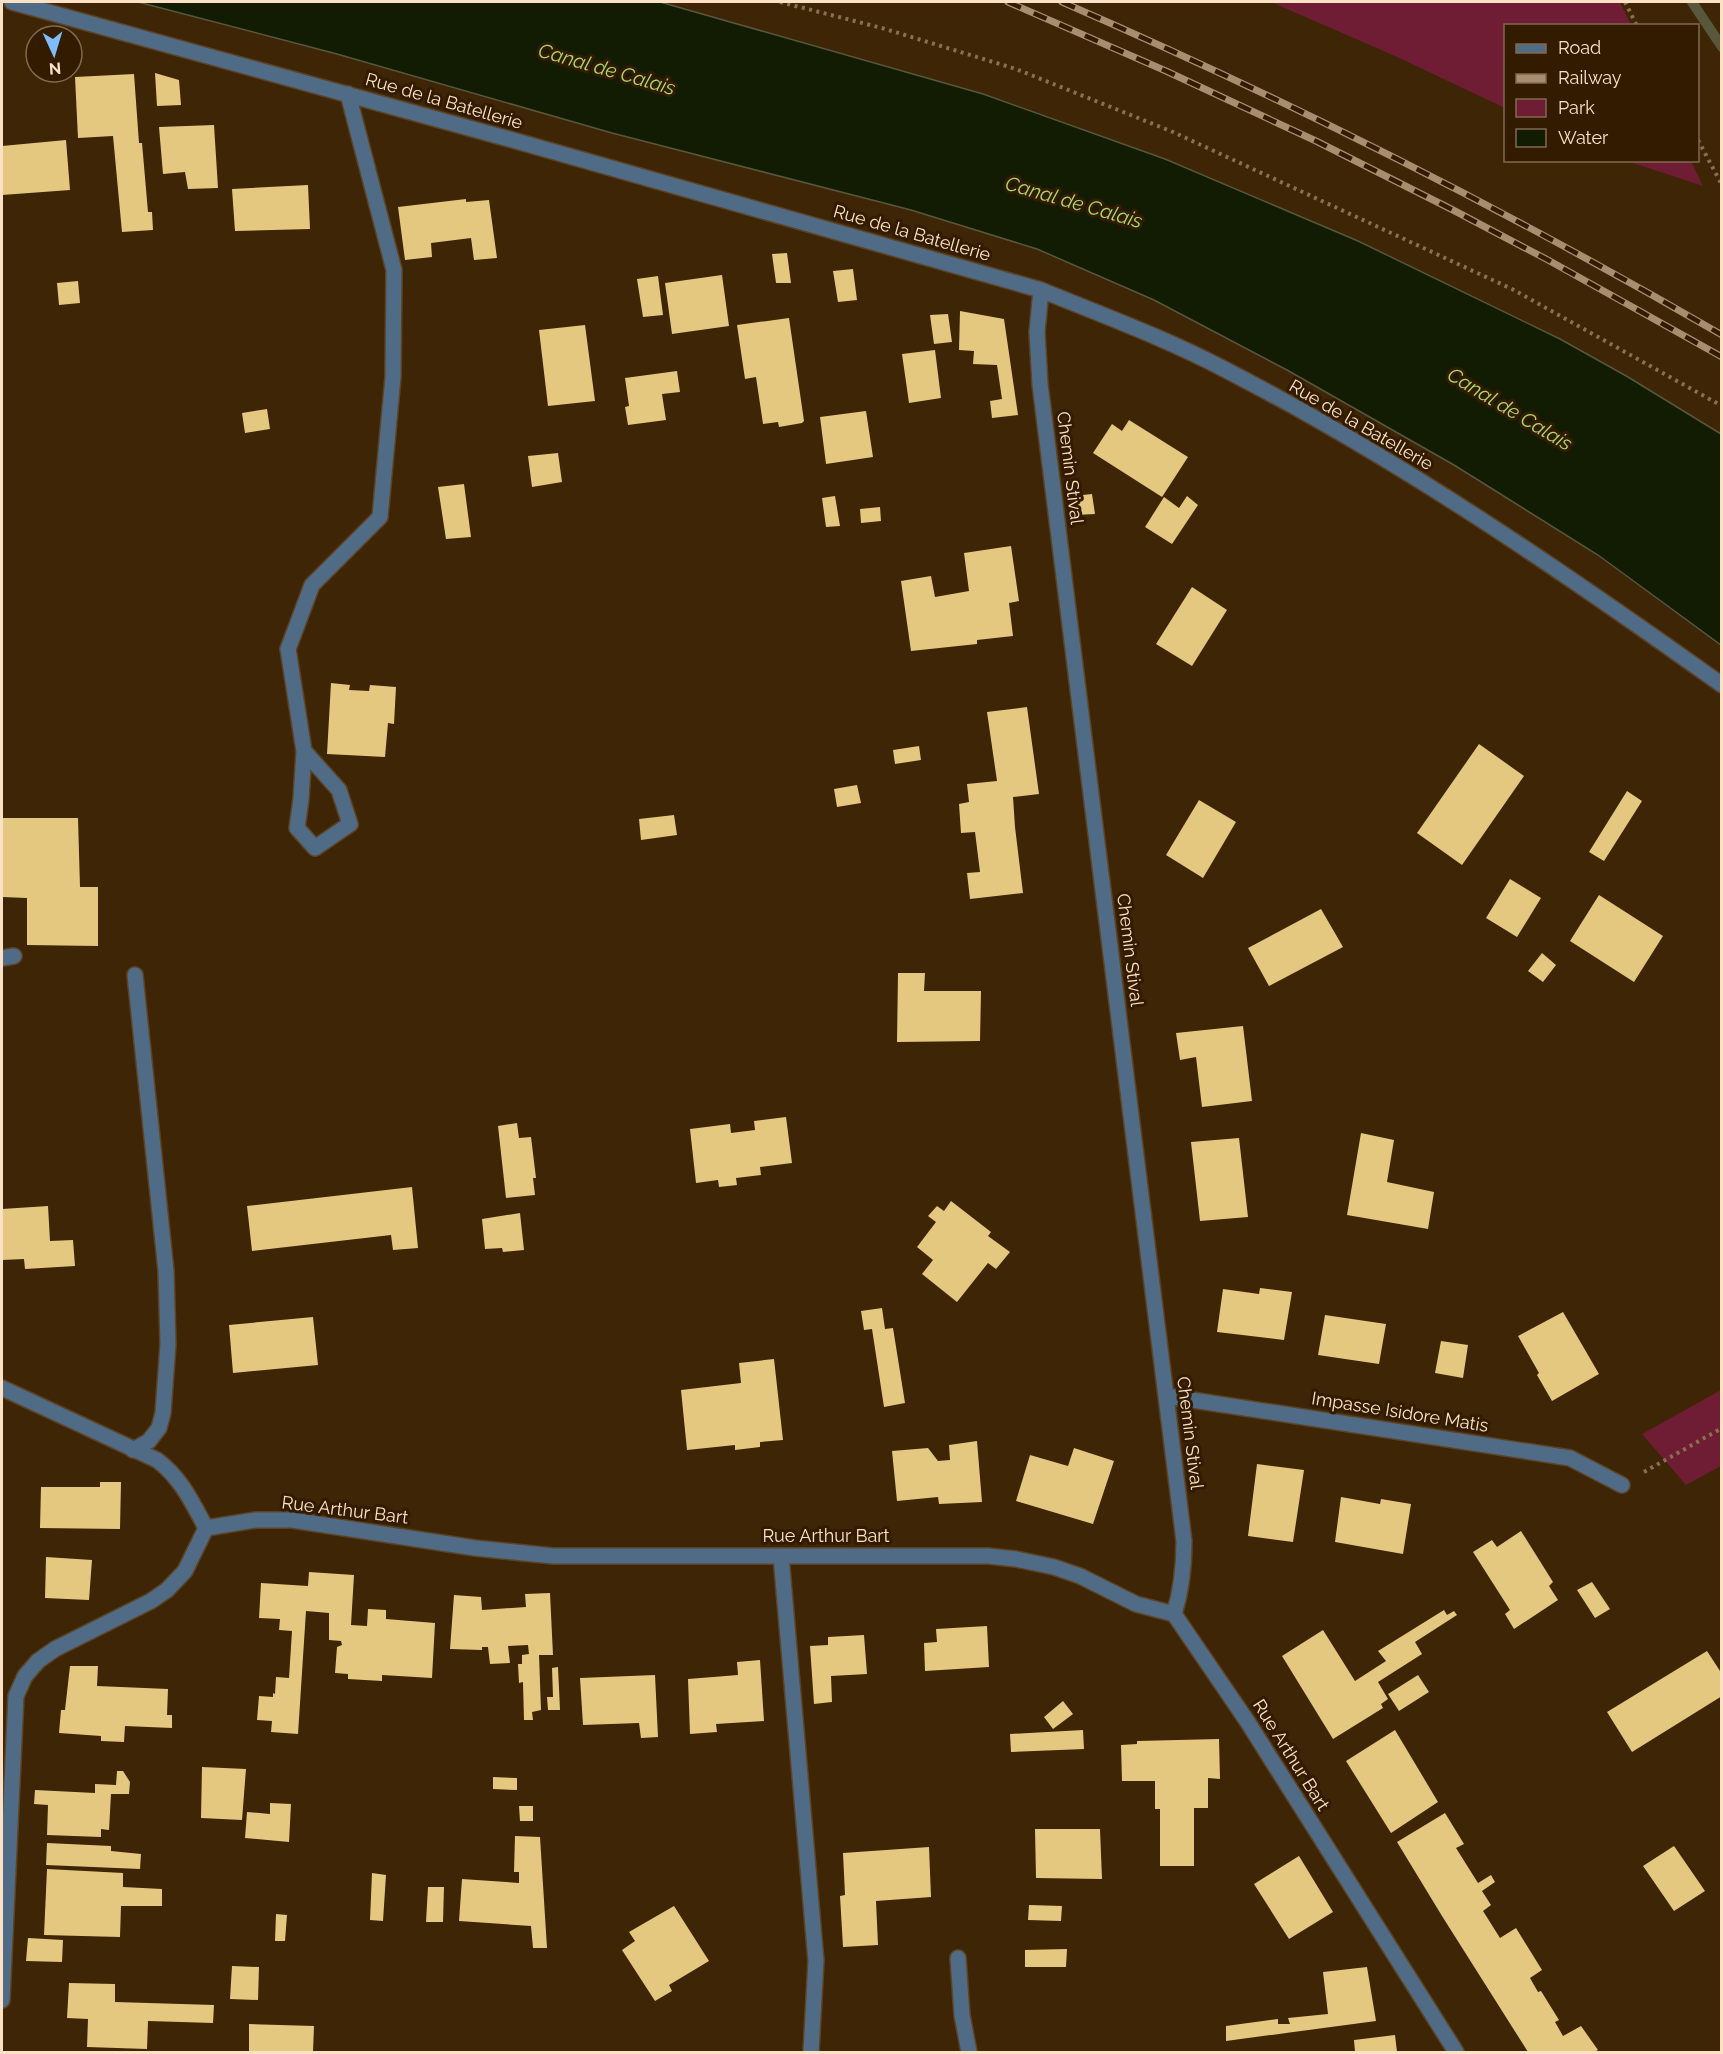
<svg xmlns="http://www.w3.org/2000/svg" width="1723" height="2054" font-family="Raleway,sans-serif">
<style>
.green{fill:#6f1d34}
.water{fill:#111c02;stroke:#58573c;stroke-width:1.5}
.lines{fill:none;stroke-linecap:round;stroke-linejoin:round}
.stream{stroke:#58573c;stroke-width:10}
.building{fill:#e5c880}
.service-casing{stroke:#5c4324;stroke-width:18}
.minor-casing{stroke:#5c4324;stroke-width:18}
.path{stroke:#8a7051;stroke-width:4;stroke-dasharray:3 4.5;stroke-linecap:butt}
.service{stroke:#4f6b86;stroke-width:15}
.minor{stroke:#4f6b86;stroke-width:15}
.rail-casing{stroke:#a88e6f;stroke-width:7}
.rail{stroke:#331b00;stroke-width:4.5;stroke-dasharray:14;stroke-linecap:butt}
.labels{text-anchor:middle;stroke-width:6;stroke-linejoin:round;paint-order:stroke}
.street-label{font-size:18px;fill:#fce1c4;stroke:#331b00}
.water-label{font-size:20px;font-style:italic;fill:#acdb69;stroke:#331b00}
</style>
<rect width="100%" height="100%" fill="#3e2505"/>
<!-- green -->
<path class="green" d="M1271 2H1620L1631 25 1506 26 1505 108 1395 56Z
M1627 161H1691L1703 186Z
M1721 1390V1466L1686 1485 1642 1434Z"/>
<!-- water -->
<path class="water" d="M138 2H660L983 94 1165 159 1358 241 1560 339 1628 377 1721 434V645L1598 555 1454 465 1287 370 1154 300 1037 249 911 210 612 133 337 54Z"/>
<g class="lines">
<!-- stream -->
<path class="stream" d="M1692 2 1722 47"/>
</g>
<!-- building -->
<path class="building" d="M155 73 179 80 181 105 157 106Z
M134 74 139 143H142L148 212H152L153 230 122 232 113 136 78 138 75 77Z
M214 125 218 188 188 189 185 172 163 174 159 127Z
M66 140 70 190 2 195V146Z
M308 185 310 229 235 231 232 189Z
M466 199V202L489 200 497 258 474 260 471 238 431 243 432 257 405 260 398 207Z
M787 253 791 283H776L772 254Z
M853 269 857 300 838 302 833 271Z
M722 275 729 326 672 334 665 283Z
M658 276 663 315 643 317 637 279Z
M78 281 80 303 59 305 57 283Z
M960 311 1004 319 1018 415 992 418 990 401 1002 399 997 365 973 364 974 351 959 350Z
M948 314 952 342 934 344 930 315Z
M789 318 804 421 802 423 779 427 778 422 763 424 756 377 745 379 737 325Z
M585 325 595 401 548 406 539 330Z
M935 350 941 398 909 403 902 354Z
M677 371 680 392 662 394 666 420 628 425 625 407 629 406 625 378Z
M267 409 270 429 245 433 242 413Z
M866 411 873 457 826 464 820 417Z
M1129 420 1188 457 1162 497 1093 453 1112 424 1122 431Z
M558 453 562 482 532 487 528 456Z
M464 484 471 537 446 539 438 487Z
M1092 494 1095 514 1076 515 1074 496Z
M835 496 840 526 826 527 822 498Z
M1187 496 1198 505 1172 544 1145 527 1164 497 1179 508Z
M880 507 881 521 861 523 860 509Z
M1011 546 1019 601 1009 603 1013 636 977 640V644L911 651 901 581 931 576 935 597 969 591 964 553Z
M1192 587 1227 610 1192 666 1156 644Z
M331 683 350 685 349 690 369 691 370 685 396 687 394 724 388 723 385 757 327 754Z
M1027 707 1039 794 1013 797 1015 827 1023 893 970 899 967 873 980 872 975 832 961 833 959 804 969 802 967 784 997 781 987 712Z
M1479 744 1524 776 1462 865 1417 833Z
M919 746 921 760 895 764 893 750Z
M857 785 861 803 837 807 834 789Z
M1627 791 1642 801 1604 861 1589 852Z
M1199 800 1236 822 1203 878 1166 855Z
M674 815 677 835 641 840 639 819Z
M2 818H78L80 887H98V946L27 945V898L2 897Z
M1510 879 1541 898 1517 937 1486 918Z
M1599 895 1663 936 1634 982 1570 941Z
M1321 909 1343 947 1269 986 1248 948Z
M1542 953 1556 965 1543 982 1528 971Z
M898 973H925L924 991H981L980 1041 897 1042Z
M1243 1026 1252 1101 1202 1107 1196 1057 1180 1060 1176 1033Z
M786 1117 792 1163 760 1167 761 1175 736 1178 737 1185 719 1187 718 1180 696 1183 690 1129 730 1124 731 1133 755 1130 754 1121Z
M517 1123 519 1138 531 1137 536 1178H533L535 1195 506 1198 498 1126Z
M1361 1133 1394 1140 1387 1182 1434 1192 1428 1229 1347 1215Z
M1239 1138 1248 1217 1200 1221 1191 1142Z
M412 1187 418 1248 393 1250 391 1235 252 1251 247 1206Z
M951 1201 991 1232 988 1236 1010 1252 996 1269 988 1263 957 1302 922 1274 933 1260 917 1247 936 1222 928 1216 937 1206 944 1211Z
M48 1206 50 1241 73 1240 75 1266 25 1269 24 1259 2 1260V1209Z
M520 1213 524 1250 503 1252 502 1248 485 1249 482 1219Z
M1260 1288 1292 1292 1284 1340 1217 1332 1223 1289 1259 1294Z
M882 1308 885 1329 893 1328 905 1403 884 1407 872 1329 864 1330 861 1311Z
M1563 1312 1599 1374 1552 1401 1537 1375 1539 1373 1518 1336Z
M1325 1315 1386 1324 1379 1364 1318 1355Z
M313 1317 318 1365 233 1373 229 1325Z
M1441 1341 1468 1345 1463 1378 1435 1373Z
M774 1359 783 1440 760 1442V1447L735 1450V1445L687 1450 681 1390 741 1383 739 1363Z
M977 1441 982 1502 939 1504 938 1497 897 1501 892 1451 928 1448 938 1461 950 1460 949 1445Z
M1074 1448 1114 1461 1093 1524 1016 1501 1030 1455 1068 1466Z
M1257 1464 1304 1470 1293 1542 1248 1536Z
M100 1482H121L120 1529 40 1528 41 1487H100Z
M1341 1497 1380 1504 1381 1499 1411 1504 1403 1554 1335 1542Z
M1521 1531 1553 1582 1549 1586 1558 1600 1514 1629 1505 1614 1510 1610 1473 1552 1492 1540 1497 1547Z
M46 1557 92 1560 89 1600 45 1598Z
M309 1572 354 1575 351 1625 367 1626 368 1609 386 1610V1619L435 1623 432 1678 382 1675V1681L348 1679V1674L335 1673 337 1647 342 1645 341 1641 329 1640V1613L306 1611 298 1734 271 1732 272 1721 257 1720 259 1696 273 1697V1693L275 1694 276 1677 289 1678 292 1631 279 1630 280 1619 259 1618 261 1583 308 1586Z
M1592 1582 1610 1609 1595 1618 1577 1590Z
M550 1593 553 1655H539L541 1710 532 1712 533 1720H524L523 1682 519 1683 518 1664H522V1655L529 1654 528 1645 508 1646 510 1663 490 1664 488 1647H482V1650L450 1649 454 1595 481 1597 482 1610 526 1607 525 1594Z
M1444 1610 1447 1615 1454 1611 1457 1615 1415 1642 1422 1654 1378 1682 1388 1699 1381 1704 1383 1708 1333 1739 1282 1656 1323 1630 1355 1681 1386 1661 1378 1651Z
M987 1626 989 1667 925 1671 924 1643 937 1642 936 1629Z
M864 1635 867 1674 831 1676 832 1702 814 1704 810 1646 828 1645V1637Z
M1707 1651 1722 1674V1696L1632 1752 1607 1712Z
M760 1660 764 1721 716 1724 717 1732 690 1734 688 1679 738 1675 737 1662Z
M70 1666H98L97 1686 168 1689 167 1715H172V1728L125 1726 124 1742 101 1741V1736L59 1733 61 1710H65Z
M558 1667 560 1710H548L547 1697H553L552 1668Z
M655 1675 658 1737 641 1738 639 1723 583 1725 580 1678Z
M1418 1675 1429 1692 1399 1711 1388 1694Z
M1063 1701 1073 1714 1053 1729 1044 1717Z
M1083 1730 1084 1749 1011 1752 1010 1734Z
M1395 1730 1438 1802 1391 1833 1346 1761Z
M1219 1739 1220 1779 1208 1778V1808H1194V1866H1160V1809H1155V1781H1122L1121 1745 1137 1744V1741Z
M202 1767 246 1769 242 1820 201 1818Z
M117 1771H123L130 1782 129 1794H111L109 1830 101 1829V1837L47 1835 48 1805 34 1804 35 1790 95 1793V1784L116 1785Z
M493 1777 517 1778V1790L493 1789Z
M270 1803 291 1804 289 1842 245 1838 247 1812 270 1814Z
M519 1806H533V1821H520Z
M1445 1813 1464 1844 1456 1848 1478 1883 1491 1875 1495 1882 1482 1891 1491 1905 1483 1911 1500 1938 1516 1928 1542 1970 1530 1978 1538 1992 1541 1991 1559 2020 1555 2022 1563 2036 1581 2026 1598 2050 1594 2052H1528L1442 1916 1397 1842Z
M1035 1829H1100L1102 1879 1036 1878Z
M515 1836 540 1837 547 1948H533L531 1926 459 1921 462 1879 519 1883V1872H514Z
M47 1843 111 1846V1851L141 1854 140 1869 46 1865Z
M1674 1846 1705 1891 1674 1911 1643 1866Z
M929 1847 931 1897 876 1901 878 1945 843 1947 840 1896 845 1895 843 1853Z
M1299 1856 1333 1912 1289 1939 1254 1884Z
M47 1869 123 1873V1887L162 1889V1906H121L120 1937 44 1935Z
M372 1873 386 1875 383 1921 370 1920Z
M428 1887H444L443 1922H426Z
M1029 1905 1062 1906 1061 1921 1028 1920Z
M674 1906 709 1961 669 1985 672 1991 655 2001 622 1950 635 1941 629 1932Z
M276 1914 287 1915 285 1941H275Z
M28 1938 63 1940 62 1962 26 1961Z
M1067 1949 1066 1967H1025V1950Z
M232 1966 259 1967 258 2000 230 1999Z
M1367 1967 1376 2021 1226 2041V2026L1278 2019V2024H1290L1288 2018 1328 2014 1323 1972Z
M69 1983 115 1984V2002L214 2005 213 2023 148 2021 147 2049 87 2047 88 2019 67 2018Z
M249 2024 314 2026 313 2052H249Z
M1395 2035 1397 2052H1355L1354 2040Z"/>
<g class="lines">
<defs>
<path id="service" d="M133 1450 149 1441 159 1428 163 1413 168 1344 166 1271 135 975"/>
<path id="minor" d="M12 2 509 139 1041 290C1102 315 1165 338 1224 369 1399 459 1562 571 1722 685
M1041 290 1037 332 1040 384 1184 1541C1184 1567 1182 1589 1174 1614
M304 751 301 799 297 828 315 848 350 824 339 790 304 751 288 649 312 585 380 517 393 377 394 270 348 94
M2 958 14 956
M2 1388 157 1460C181 1478 192 1502 206 1528
M1166 1396 1570 1458 1622 1485
M206 1528 256 1520H292L475 1548 553 1556H988L1016 1559 1054 1567 1080 1576 1136 1604 1174 1614 1247 1721 1456 2052
M781 1556 816 1961 811 2052
M958 1958 962 2015 969 2052
M2 2000 16 1696 25 1676 38 1661 55 1649 151 1601 167 1590 185 1571 206 1528"/>
</defs>
<!-- service casing -->
<use href="#service" class="service-casing"/>
<!-- minor casing -->
<use href="#minor" class="minor-casing"/>
<!-- path -->
<path class="path" d="M780 2 882 28 1016 69 1173 132 1512 289 1722 406
M1625 2 1637 26
M1698 140 1722 185
M1644 1472 1722 1428"/>
<!-- service -->
<use href="#service" class="service"/>
<!-- minor -->
<use href="#minor" class="minor"/>
<defs>
<path id="rail" d="M1008 2 1166 71 1316 141 1453 210 1548 260 1722 357
M1062 2C1288 100 1508 211 1722 335"/>
</defs>
<!-- rail casing -->
<use href="#rail" class="rail-casing"/>
<!-- rail -->
<use href="#rail" class="rail"/>
</g>
<g class="labels">
<!-- street labels -->
<g class="street-label">
<text transform="translate(444 101) rotate(16)" y="6">Rue de la Batellerie</text>
<text transform="translate(912 233) rotate(16)" y="6">Rue de la Batellerie</text>
<text transform="translate(1361 425) rotate(30)" y="6">Rue de la Batellerie</text>
<text transform="translate(1070 468) rotate(83)" y="6">Chemin Stival</text>
<text transform="translate(1130 950) rotate(83)" y="6">Chemin Stival</text>
<text transform="translate(1400 1412) rotate(9)" y="6">Impasse Isidore Matis</text>
<text transform="translate(1190 1433) rotate(83)" y="6">Chemin Stival</text>
<text transform="translate(345 1510) rotate(7)" y="6">Rue Arthur Bart</text>
<text x="826" y="1542">Rue Arthur Bart</text>
<text transform="translate(1291 1755) rotate(58)" y="6">Rue Arthur Bart</text>
</g>
<!-- water labels -->
<g class="water-label">
<text transform="translate(607 69) rotate(16)" y="7">Canal de Calais</text>
<text transform="translate(1074 202) rotate(16)" y="7">Canal de Calais</text>
<text transform="translate(1510 409) rotate(31)" y="7">Canal de Calais</text>
</g>
</g>
<!-- border -->
<rect width="1723" height="2054" fill="none" stroke="#fce1c4" stroke-width="6"/>
<!-- legend -->
<rect x="1504" y="24" width="195" height="138" fill="#331b00" stroke="#836a4e" stroke-width="1.5"/>
<rect x="1516" y="44" width="30" height="9" fill="#4f6b86" stroke="#836a4e" stroke-width="1.5"/>
<text x="1558" y="54" font-size="18" fill="#fce1c4">Road</text>
<rect x="1516" y="74" width="30" height="9" fill="#a88e6f" stroke="#836a4e" stroke-width="1.5"/>
<text x="1558" y="84" font-size="18" fill="#fce1c4">Railway</text>
<rect x="1516" y="99" width="30" height="18" fill="#6f1d34" stroke="#836a4e" stroke-width="1.5"/>
<text x="1558" y="114" font-size="18" fill="#fce1c4">Park</text>
<rect x="1516" y="129" width="30" height="18" fill="#111c02" stroke="#836a4e" stroke-width="1.5"/>
<text x="1558" y="144" font-size="18" fill="#fce1c4">Water</text>
<!-- north arrow -->
<g transform="translate(54 54) rotate(176)"><circle r="28" fill="#331b00" stroke="#836a4e" stroke-width="1.5"/>
<path d="M0-4.5L10 22L0 15L-10 22Z" fill="#7ebdf9"/>
<text y="-9" font-size="16" font-weight="bold" text-anchor="middle" fill="#fce1c4">N</text>
</g>
</svg>
